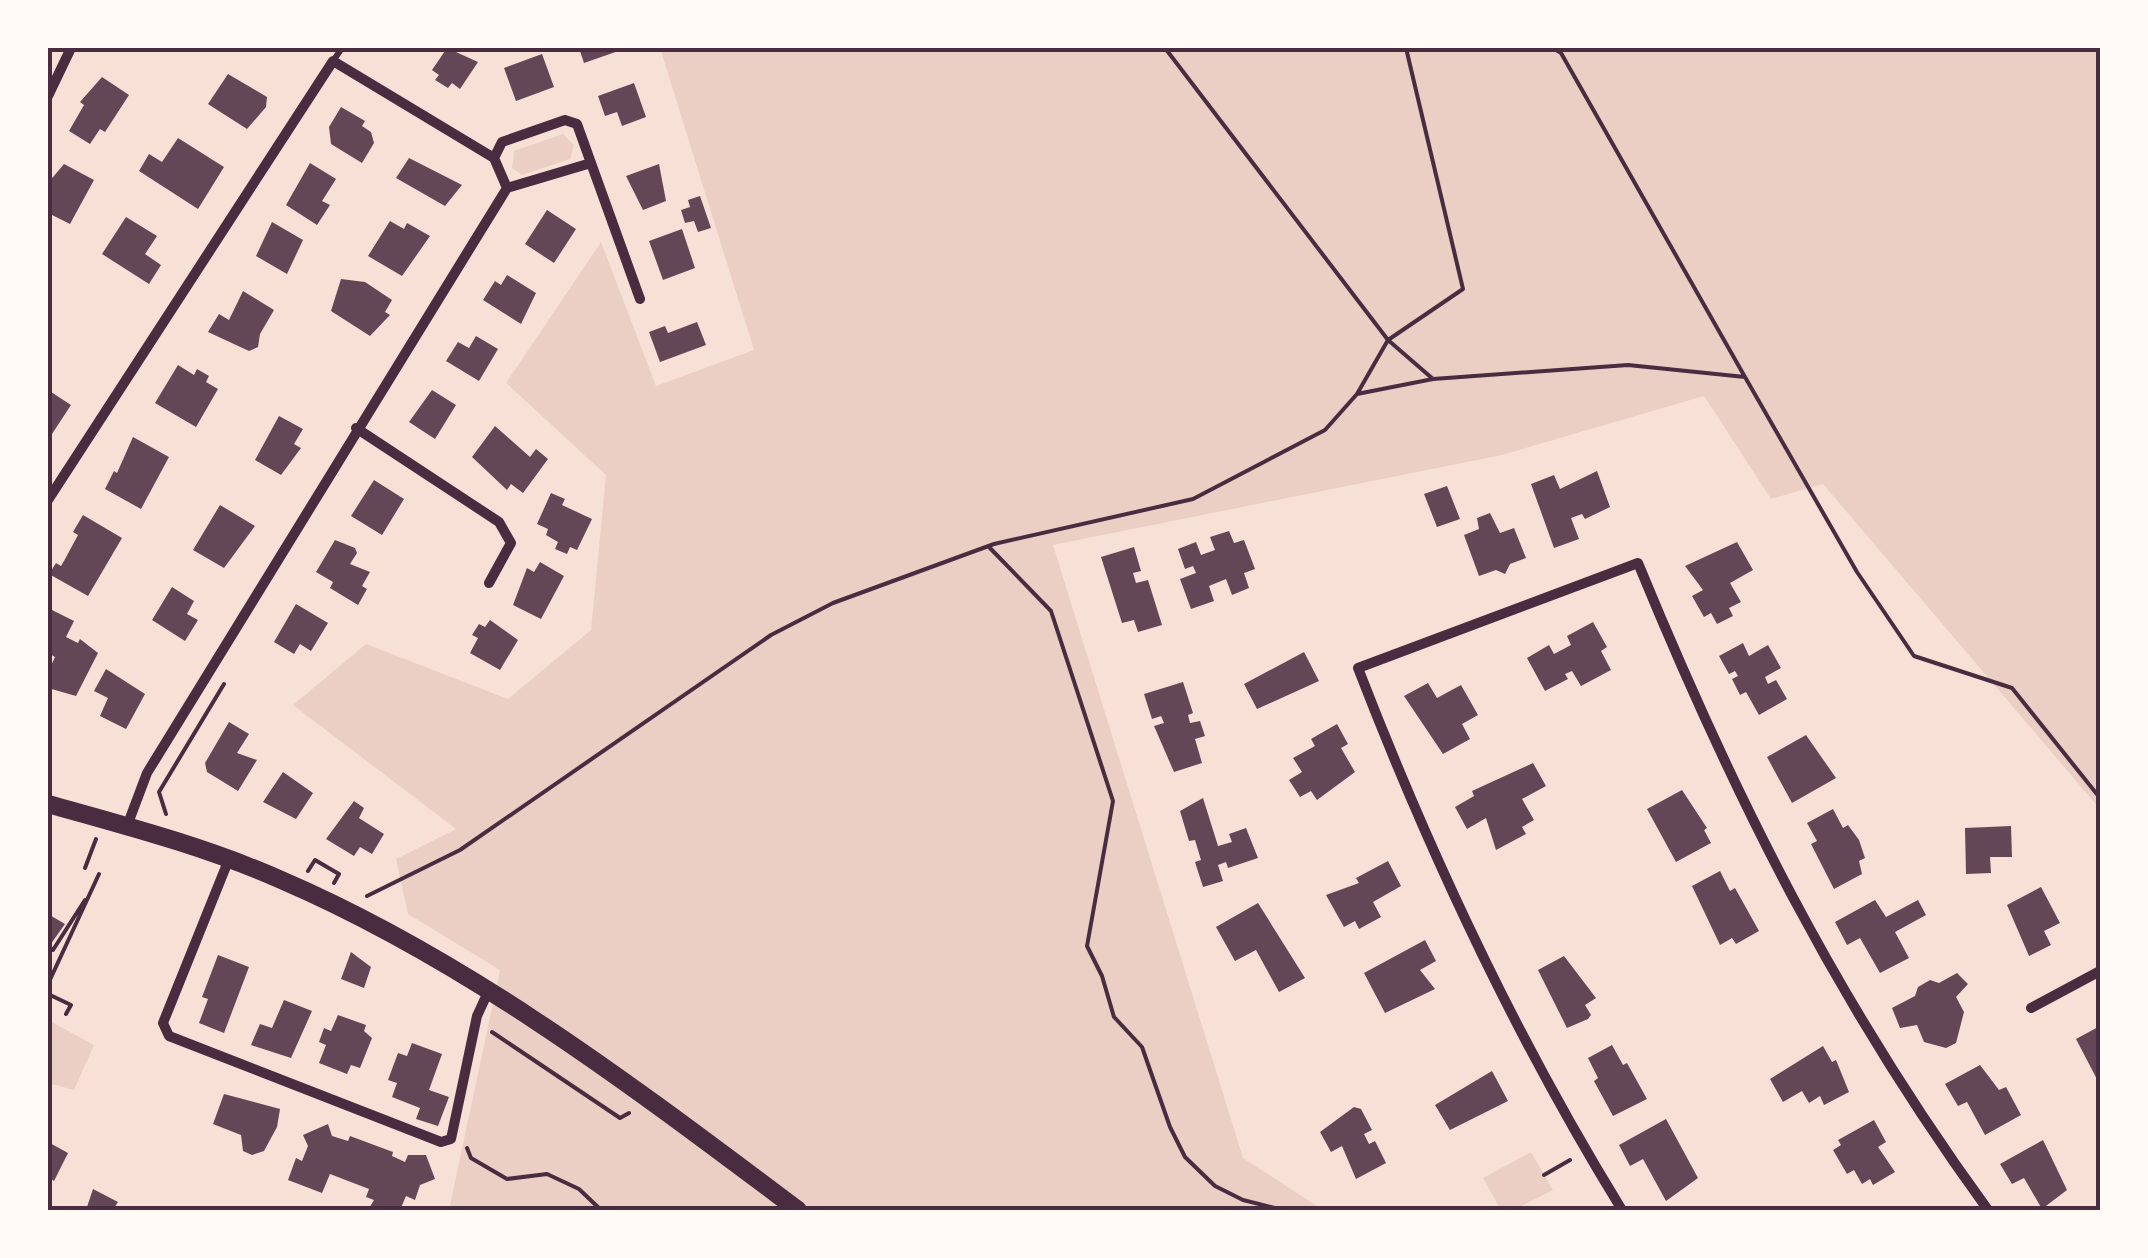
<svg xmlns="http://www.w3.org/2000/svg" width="2148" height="1258" font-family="'PT Sans',sans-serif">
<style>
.green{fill:#ebcfc5}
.building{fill:#644757}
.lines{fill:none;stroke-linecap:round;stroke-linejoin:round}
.path{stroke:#4a2c40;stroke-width:4}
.service{stroke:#4a2c40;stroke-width:6}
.minor{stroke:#4a2c40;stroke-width:10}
.tertiary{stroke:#4a2c40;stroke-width:18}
.neatline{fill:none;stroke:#4a2c40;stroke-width:4}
</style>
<rect width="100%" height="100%" fill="#f7e1d7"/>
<!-- green -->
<path class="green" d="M660 48H2100V809L1823 484 1771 499 1704 396 1502 455 1053 545 1243 1158 1323 1210H449L500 970 408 914 396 859 456 829 293 705 366 644 508 699 591 630 606 475 506 383 601 242 656 386 754 350Z
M563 134 574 145 570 159 522 175 512 168 514 151Z
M48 1020 94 1045 74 1090 48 1083Z
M1531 1152 1553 1190 1514 1210H1501L1483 1178Z"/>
<!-- building -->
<path class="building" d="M447 48 478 62 460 89 452 83 448 88 435 80 439 75 432 70Z
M579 48H627L584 63Z
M542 54 554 87 516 101 504 68Z
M228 74 267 97 266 107 247 129 208 104Z
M102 77 129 95 105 132 100 129 90 144 69 131 84 105 80 102Z
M634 83 646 117 622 126 617 112 605 116 598 96Z
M341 107 365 121 362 126 371 132 374 143 362 163 331 144 329 127Z
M178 138 224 167 198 209 139 171 149 154 162 162Z
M409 158 462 185 445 206 396 178Z
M310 163 336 179 322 201 330 205 317 225 286 205Z
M64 164 94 180 70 224 48 213V183Z
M659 164 666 201 643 210 626 176Z
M700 196 711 228 698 232 694 221 685 223 681 210 690 207 688 200Z
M547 210 576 229 554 263 525 244Z
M126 217 157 236 145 254 161 265 149 284 102 254Z
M390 221 404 229 407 223 430 236 402 276 368 256Z
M272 222 303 240 287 274 256 256Z
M682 229 695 268 663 280 649 241Z
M507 275 536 293 521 324 483 300 495 281 501 285Z
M341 279 365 282 392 300 385 312 390 315 370 336 331 311Z
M243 291 274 310 260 334 258 347 249 351 208 332 219 314 229 320Z
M697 322 706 345 660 362 649 332 665 326 668 333Z
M476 336 498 349 479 381 446 361 458 342 469 348Z
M178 365 194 375 197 369 209 376 206 382 218 389 196 427 155 403Z
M48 390 71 405 52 434 48 431Z
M432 390 456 405 435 439 409 422Z
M279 416 303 429 294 444 301 448 281 475 255 460Z
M495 426 530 457 536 449 548 459 523 493 511 484 507 490 472 457Z
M133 437 169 457 141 509 105 489 114 471 117 473Z
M1597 471 1610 507 1585 519 1582 514 1571 518 1579 539 1554 548 1531 484 1554 475 1560 489Z
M374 480 404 499 382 535 351 516Z
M1447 486 1460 519 1437 527 1424 494Z
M551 493 565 499 562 505 592 519 577 550 570 547 567 554 555 549 558 542 546 535 548 529 537 524Z
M220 505 255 526 224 568 193 550Z
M1490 513 1500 533 1514 528 1526 558 1510 564 1505 574 1496 570 1479 576 1464 535 1479 529 1477 518Z
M83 515 122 538 88 596 49 574 56 563 61 566 64 561 78 535 73 532Z
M1229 531 1234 543 1244 540 1255 569 1244 573 1249 588 1232 595 1226 579 1209 586 1214 601 1191 609 1180 579 1196 573 1193 566 1185 569 1178 549 1196 542 1201 555 1215 550 1210 537Z
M335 540 355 548 357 553 350 564 370 572 362 586 367 589 358 605 330 588 333 582 316 572Z
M1737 542 1753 570 1730 583 1741 602 1729 608 1733 616 1717 624 1711 613 1704 617 1692 596 1703 590 1685 566Z
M1134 547 1141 571 1133 573 1136 583 1148 580 1162 625 1138 632 1134 620 1122 623 1101 557Z
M540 562 564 576 541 619 513 605 527 568 534 572Z
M172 587 194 601 187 614 198 620 185 641 152 620Z
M296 604 328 623 311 651 300 644 294 654 274 642Z
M48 608 74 621 66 637 78 643 80 639 98 653 76 696 48 688V672L55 657 48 653Z
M490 620 518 640 500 670 470 653 478 638 472 635 479 624 485 627Z
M1593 622 1607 647 1601 651 1611 670 1581 686 1572 671 1565 674 1568 679 1545 691 1527 658 1549 645 1554 654 1571 645 1567 636Z
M1743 643 1749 656 1768 645 1781 668 1765 677 1768 684 1776 680 1787 699 1759 715 1746 692 1740 695 1732 679 1738 676 1735 671 1729 674 1719 656Z
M1304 652 1319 681 1257 709 1244 684Z
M106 669 145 694 126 729 100 716 108 698 94 691Z
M1183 682 1193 713 1188 715 1190 723 1200 721 1205 736 1195 739 1202 763 1174 772 1154 726 1164 723 1161 716 1152 719 1144 694Z
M1428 683 1437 698 1461 685 1478 715 1462 724 1470 739 1443 754 1404 696Z
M229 722 249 734 237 753 257 760 238 791 207 772 205 763Z
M1337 724 1348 744 1341 748 1355 772 1317 800 1311 791 1300 797 1289 780 1302 772 1293 758 1315 746 1311 739Z
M1806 735 1836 778 1792 803 1767 757Z
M1533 763 1546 786 1522 799 1534 820 1522 827 1526 834 1496 850 1486 818 1467 829 1455 807 1474 796 1472 791Z
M283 772 313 793 296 819 263 802Z
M1682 790 1707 828 1704 830 1711 843 1676 862 1647 809Z
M1203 798 1218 846 1232 842 1229 834 1246 828 1258 858 1228 868 1226 862 1218 865 1223 881 1203 887 1195 862 1201 860 1195 840 1189 841 1180 811Z
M354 801 364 808 359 818 384 834 372 854 360 847 354 856 326 839Z
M1833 809 1843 828 1848 825 1859 840 1865 858 1859 861 1862 874 1834 889 1811 844 1817 841 1807 823Z
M2011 826 2012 857H1990L1991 873 1966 874 1965 828Z
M1388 861 1401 886 1373 902 1381 917 1359 929 1355 921 1344 927 1326 895 1359 883 1356 878Z
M1720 871 1730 891 1735 888 1759 931 1736 944 1732 938 1720 945 1692 886Z
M2041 887 2060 923 2044 931 2051 945 2029 956 2007 905Z
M1875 900 1886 917 1918 900 1926 915 1895 932 1909 958 1880 973 1860 938 1847 945 1835 922Z
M1258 903 1305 978 1279 992 1256 950 1235 961 1216 927Z
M48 914 65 924 48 948Z
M1425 940 1436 961 1420 970 1435 989 1385 1013 1364 973Z
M351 952 371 967 364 988 341 979Z
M218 955 249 967 224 1033 199 1023 208 999 202 997Z
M1564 956 1596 998 1585 1005 1591 1015 1588 1019 1567 1028 1538 970Z
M1957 973 1968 984 1956 997 1964 1012 1956 1043 1946 1048 1924 1042 1917 1025 1900 1028 1892 1008 1915 996 1918 987 1930 980 1939 983Z
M284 1000 312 1011 291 1058 251 1045 260 1024 272 1028Z
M338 1015 366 1025 364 1031 372 1038 360 1068 351 1065 347 1074 319 1063 326 1045 319 1042 324 1028 331 1031Z
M2100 1026V1085L2076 1039Z
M412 1043 442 1054 429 1090 449 1097 438 1126 416 1119 420 1108 392 1097 397 1083 388 1080 398 1053 407 1056Z
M1612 1045 1623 1065 1627 1063 1647 1099 1613 1116 1594 1081 1598 1078 1588 1058Z
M1823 1046 1832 1062 1836 1060 1849 1092 1824 1105 1820 1096 1809 1103 1802 1091 1783 1102 1770 1079Z
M1980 1065 1999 1090 2006 1087 2021 1115 1985 1135 1967 1102 1958 1106 1945 1084Z
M1492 1071 1508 1101 1450 1130 1435 1105Z
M224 1094 280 1109 277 1127 264 1151 252 1155 243 1151 241 1135 213 1124Z
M1354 1107 1361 1109 1372 1130 1364 1134 1369 1144 1375 1141 1386 1163 1356 1179 1342 1146 1331 1152 1320 1132Z
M1666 1119 1698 1178 1666 1201 1643 1159 1630 1166 1619 1145Z
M1874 1120 1886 1142 1878 1147 1895 1172 1873 1185 1870 1179 1862 1184 1854 1170 1847 1174 1833 1150 1841 1145 1838 1140Z
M328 1124 332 1136 348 1141 350 1136 393 1152 392 1156 405 1162 408 1155H426L435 1179 420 1185 415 1200 406 1196 400 1210H368L374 1200 366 1197 369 1189 330 1174 322 1193 288 1180 296 1158 302 1161 308 1146 303 1135Z
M2043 1140 2067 1190 2042 1209 2024 1178 2012 1184 2000 1164Z
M48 1142 68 1153 54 1181 48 1177Z
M93 1189 118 1202 114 1208 120 1210H86Z"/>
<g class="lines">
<!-- path -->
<path class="path" d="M1165 48 1388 340 1357 394
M1406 48 1463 289 1388 340 1433 379
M1553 48 1561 53 1745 377
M988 546 1051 611 1113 801 1087 946 1102 976 1114 1017 1142 1047 1170 1127 1185 1157 1215 1186 1243 1200 1283 1210
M166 814 159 792 224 684
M85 868 96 839
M308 871 315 860 339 874 334 883
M367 896 460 850 771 635 833 603 994 544 1193 499 1325 430 1357 394 1433 379 1628 365 1745 377 1857 572 1914 656 2012 688 2100 798
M48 947 53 950 85 900
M48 984 99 874
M48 994 71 1005 66 1014
M492 1032 620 1118 629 1113
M467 1148 471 1158 507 1179 547 1174 579 1189 601 1210
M1544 1175 1570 1160"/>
<!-- service -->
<path class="service" d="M333 61 342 48"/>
<!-- minor -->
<path class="minor" d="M48 96 71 48
M591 163 640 299
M356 428 499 522 511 543 489 583
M48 500 333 61 494 158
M127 826 147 773 507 188 591 163 577 124 565 120 502 142 494 158 507 188
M229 859 163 1023 169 1036 441 1142 451 1139 477 1016 488 992
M2031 1008 2100 971
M1622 1210C1516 1038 1431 857 1358 668L1638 563C1735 799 1838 1004 1988 1210"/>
<!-- tertiary -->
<path class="tertiary" d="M48 804C126 826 204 846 279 879 468 960 635 1088 798 1210"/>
</g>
<!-- border -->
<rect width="2148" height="1258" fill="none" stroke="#fffaf5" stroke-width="100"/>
<rect x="50" y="50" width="2048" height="1158" class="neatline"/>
</svg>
